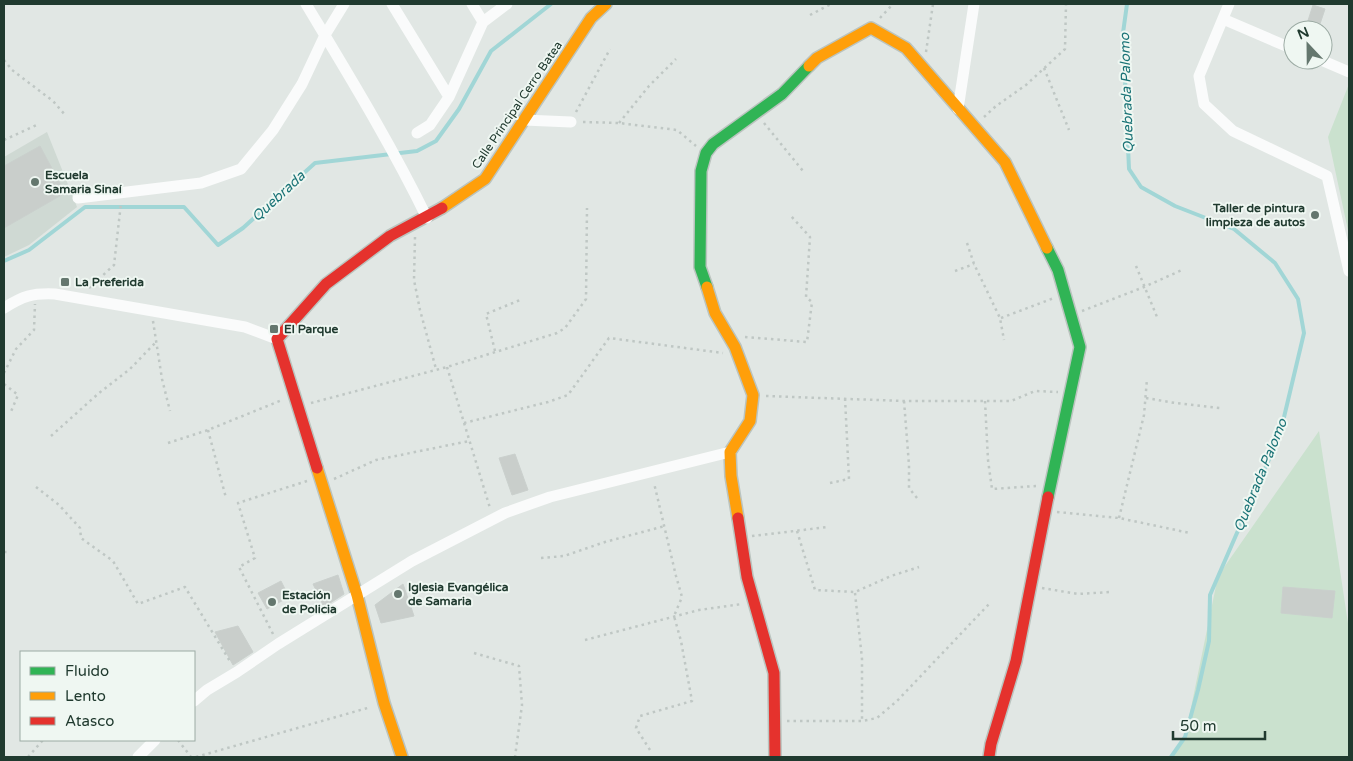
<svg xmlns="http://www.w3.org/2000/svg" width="1353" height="761" font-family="'Varela Round',sans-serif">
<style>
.built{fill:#cfd9d3}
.green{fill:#cae1ce}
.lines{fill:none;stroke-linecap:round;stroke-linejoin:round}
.stream{stroke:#a1d6d6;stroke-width:4}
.building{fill:#c9cecb;stroke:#cad0cd}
.fast-casing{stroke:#bbc4bf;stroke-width:14}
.slow-casing{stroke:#bbc4bf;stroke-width:14}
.jam-casing{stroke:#bbc4bf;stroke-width:14}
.path{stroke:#bfc7c4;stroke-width:2.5;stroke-dasharray:2.5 4;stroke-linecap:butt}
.street{stroke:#fafbfb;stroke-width:11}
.fast{stroke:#30b455;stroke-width:11}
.slow{stroke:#ff9f0a;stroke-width:11}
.jam{stroke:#e5322d;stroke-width:11}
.poi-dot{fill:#64776e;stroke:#eff7f2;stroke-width:2}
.labels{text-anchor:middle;stroke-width:4;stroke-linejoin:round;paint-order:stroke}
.street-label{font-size:12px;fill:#203a2f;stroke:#eff7f2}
.poi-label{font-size:12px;font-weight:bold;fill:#203a2f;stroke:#eff7f2;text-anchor:start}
.water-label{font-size:14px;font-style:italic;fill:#1a7376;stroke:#eff7f2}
</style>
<rect width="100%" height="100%" fill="#e1e7e4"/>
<!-- built -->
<path class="built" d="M47 132 77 207 29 245 4 257V157Z"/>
<!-- green -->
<path class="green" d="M1349 84V235L1328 137Z
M1319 431 1349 630V757H1171L1185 737 1218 576Z"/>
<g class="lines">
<!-- stream -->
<path class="stream" d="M1127 4 1123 33 1129 169 1141 187 1175 206 1234 229 1275 263 1298 299 1304 333 1280 434 1210 595 1209 641 1198 690 1185 737 1171 757
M4 261 29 250 85 207H184L218 245 243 228 315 163 417 151 436 141 459 109 491 51 551 4"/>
</g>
<!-- building -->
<path class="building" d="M1313 5 1325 9 1318 30H1305Z
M40 146 65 193 4 228V166Z
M515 454 528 490 512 495 499 458Z
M338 575 344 594 324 607 313 584Z
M281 581 289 597 267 609 258 593Z
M403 584 414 616 381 623 375 605Z
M1283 587 1335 591 1332 618 1281 613Z
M238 626 253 652 233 665 215 632Z"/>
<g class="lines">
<defs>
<path id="fast" d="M1047 248 1058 270 1080 347 1048 497
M707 287 700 267 701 171 706 153 713 144 782 94 809 66"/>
<path id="slow" d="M809 66 817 58 871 28 906 48 1005 162 1047 248
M442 208 485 179 591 18 606 4
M707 287 715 313 735 347 753 395 750 421 730 452 731 476 738 518
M317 468 357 595 384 703 402 757"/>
<path id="jam" d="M317 468 277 339 326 284 390 236 442 208
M738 518 747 577 774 673 775 757
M989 757 991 744 1016 661 1048 497"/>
</defs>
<!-- fast casing -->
<use href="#fast" class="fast-casing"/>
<!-- slow casing -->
<use href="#slow" class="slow-casing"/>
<!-- jam casing -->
<use href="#jam" class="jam-casing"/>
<!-- path -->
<path class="path" d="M810 15 831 4
M880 18 893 4
M926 52 933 4
M4 60 12 70 53 101 66 116
M1044 68 1069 130
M576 112 610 49
M984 117 996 106 1026 85 1065 49 1066 4
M583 122 619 123 677 130 696 146
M619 123 649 86 676 59
M764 123 803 171
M4 140 39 124
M415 237 414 280 420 310 436 369
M967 243 974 264 1000 318 1004 340
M1136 266 1157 317
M955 271 974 264
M89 288 114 265 121 203
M1082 311 1144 287 1182 270
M1001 318 1054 298
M153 321 162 379 170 411
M745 337 807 342 812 302 806 297 810 237 791 216
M495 351 486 314 520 300
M447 367 490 508
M4 373 16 349 34 330 35 304
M4 384 18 395 10 414
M766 396 904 401H1011L1035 391 1058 392
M1146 398 1175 403 1220 408
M904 401 909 465V488L917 498
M985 401 988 460 992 489 1036 486
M311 403 447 367 557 333 565 328 586 299 587 208
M464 423 548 402 568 395 609 338 723 353
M208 430 226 498
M51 436 99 393 130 369 156 342
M168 443 208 430 282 400
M334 479 376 460 469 441
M830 483 849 479 845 398
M36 487 59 505 80 528 81 538 113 561 138 604 185 587 231 663
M1057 512 1119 518 1190 533
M1119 518 1144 415 1147 379
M797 531 815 590 855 592 891 576 919 567
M752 536 828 527
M4 552H9
M541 558 564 556 605 542 665 526
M1042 588 1078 594 1110 592
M855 593 862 659V721
M273 634 239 567 255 558 238 503 307 481
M585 640 699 610 742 604
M474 653 519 666 522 705 515 757
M787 721H862L877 718 898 700 989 604
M178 740 191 757
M650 750 636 728 640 716 692 701 681 641 674 616 682 597 676 576 654 483
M28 757 43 740
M196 757 371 707"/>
<!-- street -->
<path class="street" d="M306 4C348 74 391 144 427 218
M392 4 449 97
M472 4 483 22
M1229 4 1199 76 1204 104 1233 131 1327 176 1349 271
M1223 19 1293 49
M1321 60 1349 72
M958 109 974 4
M524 120 571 122
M417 133 430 125 449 97 483 22 507 4
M78 198 201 183 241 169 273 130 302 84 325 35 344 4
M4 308C23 296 32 293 55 294L245 327 277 339
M194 701 207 690 237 672 278 644 412 561 505 513 550 497 730 452
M138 757 155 740"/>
<!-- fast -->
<use href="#fast" class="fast"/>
<!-- slow -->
<use href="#slow" class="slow"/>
<!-- jam -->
<use href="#jam" class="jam"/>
</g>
<!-- markers -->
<g class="poi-dot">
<circle cx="35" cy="182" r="5"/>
<circle cx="1315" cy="215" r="5"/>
<rect x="60" y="277" width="10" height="10" rx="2.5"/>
<rect x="269" y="324" width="10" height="10" rx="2.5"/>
<circle cx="398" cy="594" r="5"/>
<circle cx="272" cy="602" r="5"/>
</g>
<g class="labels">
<!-- street labels -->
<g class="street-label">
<text transform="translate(517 105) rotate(-56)" y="4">Calle Principal Cerro Batea</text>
</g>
<!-- poi labels -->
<g class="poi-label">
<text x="45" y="179">Escuela<tspan x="45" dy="14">Samaria Sinaí</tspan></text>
<text x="1305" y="212" text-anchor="end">Taller de pintura<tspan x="1305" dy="14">limpieza de autos</tspan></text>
<text x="75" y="286">La Preferida</text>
<text x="284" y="333">El Parque</text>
<text x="408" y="591">Iglesia Evangélica<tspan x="408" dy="14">de Samaria</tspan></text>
<text x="282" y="599">Estación<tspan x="282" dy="14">de Policia</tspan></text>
</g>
<!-- water labels -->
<g class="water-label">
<text transform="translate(1126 93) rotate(-92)" y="5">Quebrada Palomo</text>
<text transform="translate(278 196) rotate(-43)" y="5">Quebrada</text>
<text transform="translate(1260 475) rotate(-68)" y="5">Quebrada Palomo</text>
</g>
</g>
<!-- border -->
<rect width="1353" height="761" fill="none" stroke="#203a2f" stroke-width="10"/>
<!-- legend -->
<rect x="20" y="651" width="175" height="90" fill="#eff7f2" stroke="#9caba4"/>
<rect x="30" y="667" width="25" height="8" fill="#30b455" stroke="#9caba4"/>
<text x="65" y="676" font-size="15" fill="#203a2f">Fluido</text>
<rect x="30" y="692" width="25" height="8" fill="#ff9f0a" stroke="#9caba4"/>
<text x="65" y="701" font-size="15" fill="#203a2f">Lento</text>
<rect x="30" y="717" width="25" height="8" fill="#e5322d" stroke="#9caba4"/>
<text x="65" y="726" font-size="15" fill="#203a2f">Atasco</text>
<!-- north arrow -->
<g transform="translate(1308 45) rotate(338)"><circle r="24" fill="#eff7f2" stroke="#9caba4"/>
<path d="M0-4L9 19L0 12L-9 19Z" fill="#64776e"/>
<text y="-8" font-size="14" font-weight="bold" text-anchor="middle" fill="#203a2f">N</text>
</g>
<!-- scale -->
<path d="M1173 731v8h92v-8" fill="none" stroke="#203a2f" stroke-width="2.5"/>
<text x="1180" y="731" font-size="15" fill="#203a2f" stroke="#eff7f2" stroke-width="4" paint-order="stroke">50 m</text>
</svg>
